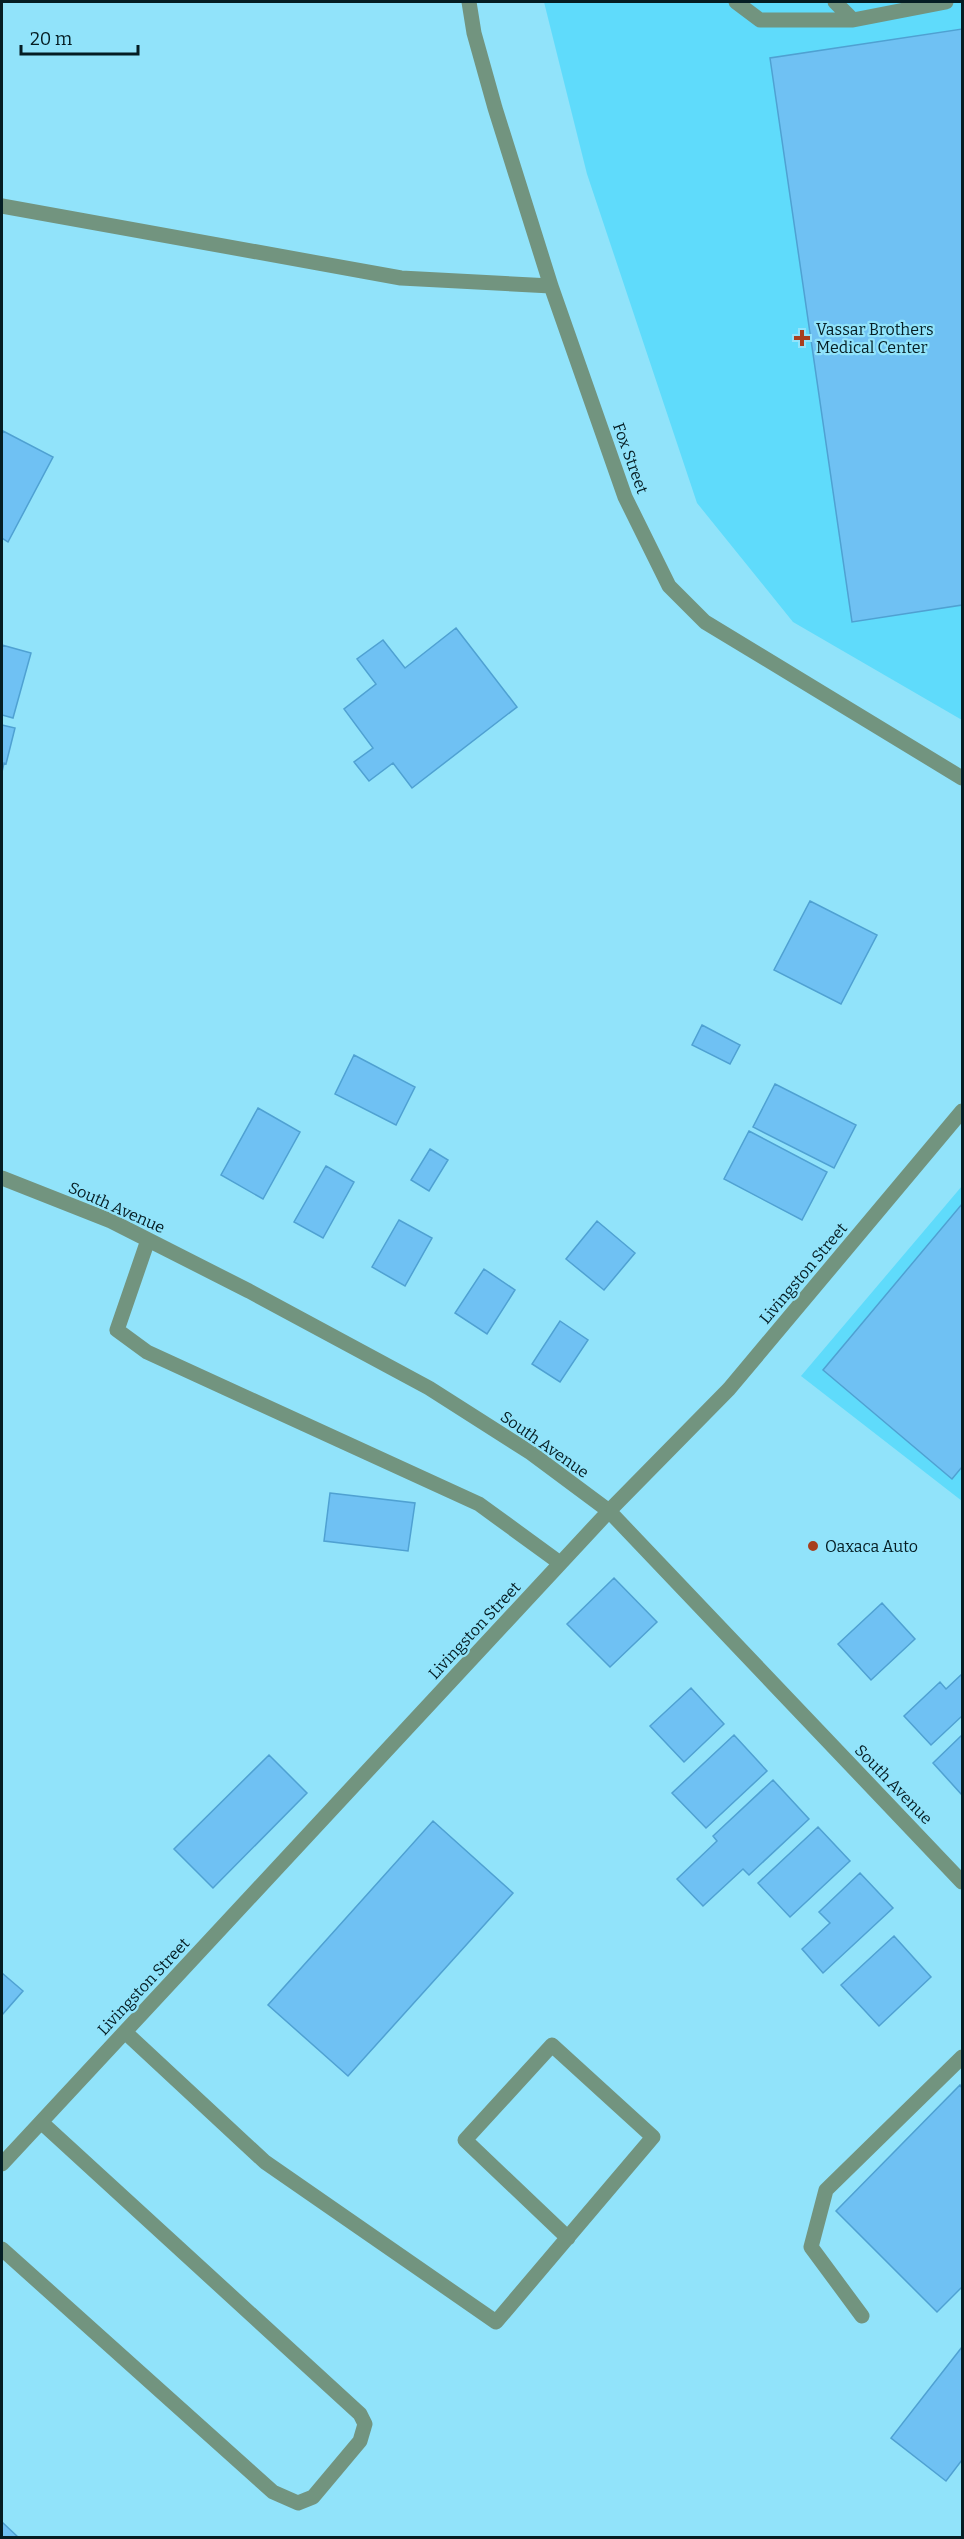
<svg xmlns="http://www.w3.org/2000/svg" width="964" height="2539" font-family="Bitter,serif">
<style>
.built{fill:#5fdbfb}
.building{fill:#6fc1f3;stroke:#4fa1d2;stroke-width:1.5}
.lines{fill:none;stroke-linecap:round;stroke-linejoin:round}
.minor{stroke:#72947f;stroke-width:15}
.poi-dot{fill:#a73f1e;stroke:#91e3fa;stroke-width:2}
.labels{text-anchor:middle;stroke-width:4.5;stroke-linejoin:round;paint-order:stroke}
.poi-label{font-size:16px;fill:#051d23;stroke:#91e3fa;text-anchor:start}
.street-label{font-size:16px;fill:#051d23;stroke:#91e3fa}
</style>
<rect width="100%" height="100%" fill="#91e3fa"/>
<!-- built -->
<path class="built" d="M544 2H962V720L793 622 697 503 587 174Z
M962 1186V1501L801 1376Z"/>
<!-- building -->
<path class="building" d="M962 29V605L852 622 770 58Z
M3 431 53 457 8 542 2 538V435Z
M456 628 517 707 412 788 393 763 369 781 354 762 373 748 344 709 376 684 357 659 383 640 405 668Z
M2 645 31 653 13 718 2 715Z
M2 725 15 728 6 764 4 763 2 772Z
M810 901 877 935 841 1004 774 970Z
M702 1025 740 1045 730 1064 692 1045Z
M354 1055 415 1087 396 1125 335 1094Z
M775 1084 856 1125 834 1168 753 1127Z
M258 1108 300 1132 263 1199 221 1175Z
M749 1131 827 1172 802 1220 724 1179Z
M430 1149 448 1160 429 1191 411 1180Z
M326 1166 354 1182 323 1238 294 1222Z
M962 1204V1467L952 1479 823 1370Z
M399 1220 432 1238 405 1286 372 1267Z
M597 1221 635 1253 604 1290 566 1259Z
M484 1269 515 1290 487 1334 455 1313Z
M560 1321 588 1340 560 1382 532 1364Z
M330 1493 415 1503 408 1551 324 1541Z
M614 1578 657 1622 610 1667 567 1624Z
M882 1603 915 1639 871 1680 838 1644Z
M962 1674V1716L931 1745 904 1716 940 1682 946 1689Z
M691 1688 724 1724 684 1762 650 1726Z
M734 1735 767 1771 706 1828 672 1793Z
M962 1735V1795L933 1763Z
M269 1755 307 1793 213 1888 174 1849Z
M773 1780 809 1819 749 1875 743 1869 703 1906 677 1879 717 1841 713 1836Z
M433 1821 513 1893 348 2076 268 2005Z
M818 1827 850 1861 790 1917 758 1883Z
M860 1873 893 1908 823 1973 802 1949 830 1923 819 1912Z
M894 1936 931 1977 879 2026 841 1985Z
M2 1973 23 1991 2 2015Z
M960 2085 962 2088V2287L937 2312 836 2211Z
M962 2347V2460L946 2481 891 2438Z
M2 2522 19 2538H2Z"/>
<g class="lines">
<!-- minor -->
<path class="minor" d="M469 2 474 33 495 108 551 286 625 497 669 586 705 622 962 778
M736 2 760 20H853
M835 2 853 20 946 2
M2 206 401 278 551 286
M2 1178 111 1221 249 1291 429 1388 531 1453 609 1511 962 1882
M148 1240 117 1330 147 1352 479 1504 560 1563
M125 2032 265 2162 496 2322 653 2137 552 2045 465 2140 568 2238
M2 2164 609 1511 729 1389 962 1111
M2 2249 273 2492 298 2503 313 2497 360 2441 365 2424 360 2414 41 2122
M862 2316 811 2247 826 2190 962 2057"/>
</g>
<!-- markers -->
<g class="poi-dot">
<path d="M799 329h6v6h6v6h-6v6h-6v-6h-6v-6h6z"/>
<circle cx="813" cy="1546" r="6"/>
</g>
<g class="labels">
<!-- poi labels -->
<g class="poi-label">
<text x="816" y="335">Vassar Brothers<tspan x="816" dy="18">Medical Center</tspan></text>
<text x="825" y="1552">Oaxaca Auto</text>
</g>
<!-- street labels -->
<g class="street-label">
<text transform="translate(631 458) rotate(70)" y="6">Fox Street</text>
<text transform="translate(117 1207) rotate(24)" y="6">South Avenue</text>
<text transform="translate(803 1273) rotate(-50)" y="6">Livingston Street</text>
<text transform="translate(545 1444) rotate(35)" y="6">South Avenue</text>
<text transform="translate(474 1630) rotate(-47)" y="6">Livingston Street</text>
<text transform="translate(894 1784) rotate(46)" y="6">South Avenue</text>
<text transform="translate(143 1986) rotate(-47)" y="6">Livingston Street</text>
</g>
</g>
<!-- border -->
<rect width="964" height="2539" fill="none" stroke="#051d23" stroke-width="6"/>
<!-- scale -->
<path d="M21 45v9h117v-9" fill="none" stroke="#051d23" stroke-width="3"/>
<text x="30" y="45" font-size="18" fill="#051d23" stroke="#91e3fa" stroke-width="4.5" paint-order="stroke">20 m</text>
</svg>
